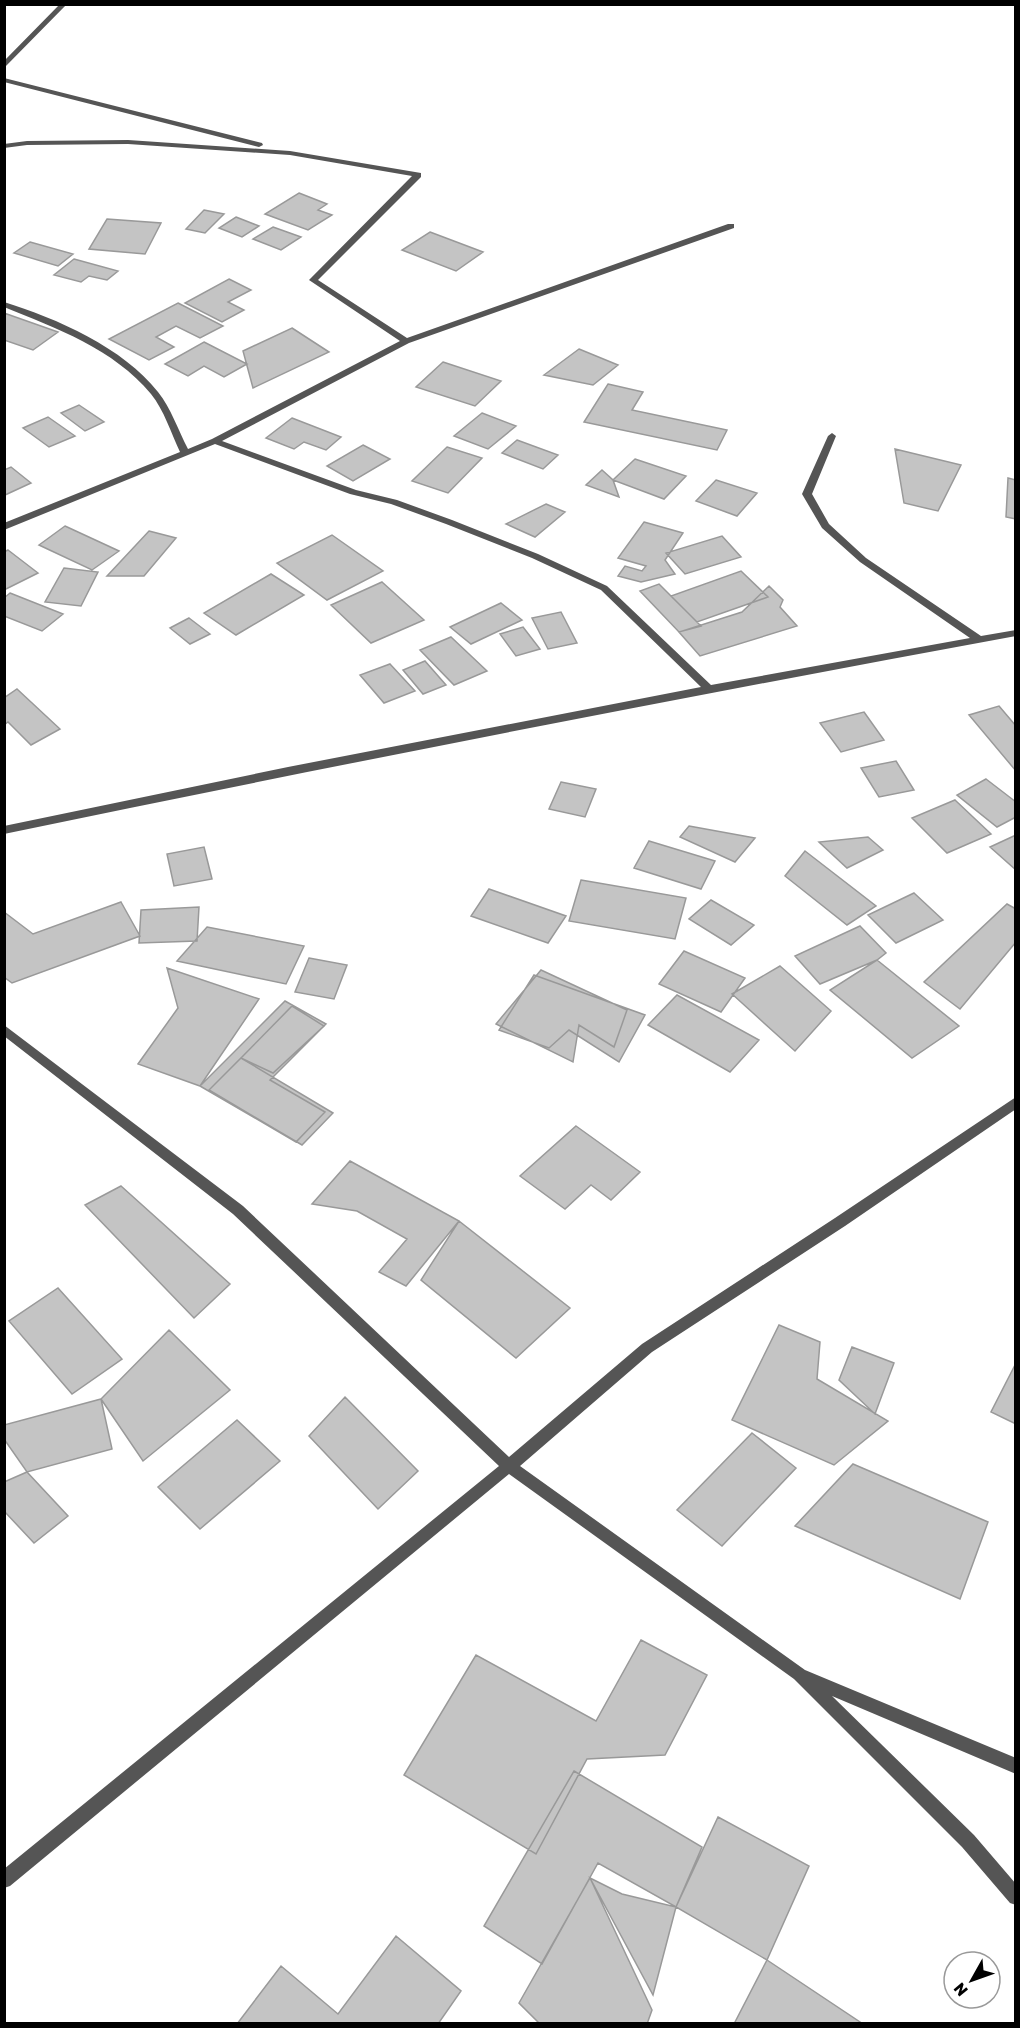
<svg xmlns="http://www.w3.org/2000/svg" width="1020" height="2028" font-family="Rubik,sans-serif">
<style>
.building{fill:#c4c4c4;stroke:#999;stroke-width:1.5}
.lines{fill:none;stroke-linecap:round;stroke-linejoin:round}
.street{fill:#555;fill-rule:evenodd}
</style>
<rect width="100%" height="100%" fill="#fff"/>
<!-- building -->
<path class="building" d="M299 193 327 204 318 210 332 215 308 230 265 214Z
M204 210 224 214 205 233 186 229Z
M236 217 259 226 242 237 219 228Z
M107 219 161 223 145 254 89 249Z
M273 227 301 237 281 250 253 239Z
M430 232 483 252 456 271 402 250Z
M30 242 73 254 58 266 14 253Z
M74 259 118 271 107 280 89 276 81 282 54 275Z
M229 279 251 290 228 302 244 310 222 322 185 303Z
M178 303 223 326 200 338 176 326 156 337 174 347 149 360 109 339Z
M4 313 58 332 33 350 4 340Z
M292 328 329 352 253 388 243 351Z
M204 342 247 364 224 377 204 366 188 376 165 364Z
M579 349 618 365 593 385 544 375Z
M443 362 501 381 475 406 416 387Z
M608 384 643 392 632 410 727 430 717 450 584 422Z
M79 405 104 422 85 431 61 413Z
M482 413 516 426 488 449 454 436Z
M48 417 75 436 49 447 23 428Z
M292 418 341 437 326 450 304 442 294 449 266 438Z
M517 440 558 455 543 469 502 453Z
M363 445 390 459 353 481 327 466Z
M447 447 482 458 448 493 412 481Z
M895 449 961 465 938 511 904 503Z
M635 459 686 476 664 499 613 480Z
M11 467 31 483 5 495 4 470Z
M602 470 613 480 619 497 586 485Z
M1008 478 1016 480V519L1006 517Z
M716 480 757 493 737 516 696 501Z
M546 504 565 512 535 537 506 524Z
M644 522 683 533 665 560 675 574 641 582 618 576 625 566 642 571 646 566 618 558Z
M65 526 119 551 92 570 39 545Z
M149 531 176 538 144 576H107Z
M332 535 383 571 327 600 277 563Z
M722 536 741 557 685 574 666 553Z
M8 550 38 573 4 590V552Z
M64 568 98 572 81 606 45 602Z
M741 571 768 597 697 622 671 596Z
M271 574 304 595 236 635 204 613Z
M382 582 424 620 371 643 331 605Z
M659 584 701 626 679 632 640 591Z
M769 586 783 600 780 607 797 626 700 656 679 632 742 612Z
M10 593 63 614 42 631 4 616V598Z
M501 603 522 620 471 644 450 627Z
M561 612 577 643 548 649 532 618Z
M189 618 210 634 190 644 170 628Z
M523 627 540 649 516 656 500 634Z
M451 637 487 671 454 685 420 650Z
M425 661 446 685 423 694 403 670Z
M390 664 415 691 384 703 360 675Z
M17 689 60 729 31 745 8 722 4 725V698Z
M999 706 1016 726V771L969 715Z
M864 712 884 740 841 752 820 723Z
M896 761 914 790 879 797 861 768Z
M986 779 1016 802V817L997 827 957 795Z
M561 782 596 789 585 817 549 809Z
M955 800 991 834 947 853 912 818Z
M689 826 755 838 735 862 680 837Z
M1016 835V870L990 847Z
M868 837 883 850 847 868 819 842Z
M649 841 715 861 701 889 634 868Z
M204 847 212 879 174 886 167 854Z
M805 851 876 906 847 925 785 876Z
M581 880 686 898 675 939 569 921Z
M489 889 566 916 548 943 471 916Z
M914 893 943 920 896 943 868 915Z
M711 900 754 925 731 945 689 919Z
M121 902 140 936 12 983 4 977V912L33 934Z
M1007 904 1016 909V942L960 1009 924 982Z
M199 907 197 941 139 943 141 910Z
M860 926 886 953 877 960 820 984 795 956Z
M207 927 304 946 286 984 177 961Z
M684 951 745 978 721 1012 659 984Z
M309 958 347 965 334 999 295 992Z
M877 960 959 1026 912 1058 830 990Z
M780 966 831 1011 795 1051 732 994Z
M167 968 259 999 200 1086 138 1064 178 1008Z
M541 970 627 1010 614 1047 579 1025 573 1062 496 1024Z
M534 975 645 1015 619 1062 569 1030 549 1048 499 1030Z
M677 995 759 1040 730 1072 648 1025Z
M285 1001 326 1024 270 1080 325 1112 296 1142 200 1086Z
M292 1006 324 1026 273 1073 241 1058Z
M241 1058 333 1113 302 1145 209 1090Z
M576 1126 640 1172 611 1200 591 1185 565 1209 520 1176Z
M350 1161 459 1221 406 1286 379 1272 407 1239 357 1211 312 1204Z
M121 1186 230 1284 194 1318 85 1205Z
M459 1221 570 1308 516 1358 421 1280Z
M58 1288 122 1359 72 1394 9 1321Z
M779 1325 820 1342 817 1379 888 1421 834 1465 732 1420Z
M169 1330 230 1390 143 1461 101 1399Z
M852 1347 894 1363 875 1414 839 1380Z
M1016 1363V1424L991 1412Z
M345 1397 418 1471 378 1509 309 1436Z
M101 1399 112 1449 27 1472 4 1439V1425Z
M237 1420 280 1461 200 1529 158 1487Z
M752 1433 796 1468 722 1546 677 1510Z
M853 1464 988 1522 960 1599 795 1526Z
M27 1472 68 1516 34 1543 4 1511V1482Z
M641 1640 707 1675 665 1755 587 1759 536 1854 404 1775 476 1655 596 1721Z
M574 1771 702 1847 676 1907 598 1863 542 1964 484 1926Z
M718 1817 809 1866 767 1960 676 1907Z
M590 1878 652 2010 647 2024H540L519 2003Z
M590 1878 622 1894 676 1907 653 1995Z
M396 1936 461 1991 438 2024H237L281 1966 338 2014Z
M767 1960 863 2024H734Z"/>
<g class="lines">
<!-- street -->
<path class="street" d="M60 4H67L4 68V61Z
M4 78 262 143 263 145 259 147 4 82Z
M128 140 290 151 421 173V177L318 280 407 338 728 224H734V228L409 343 222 441 356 490 397 500 452 520 538 554 607 586 711 685 970 638 860 562 822 528 802 494 828 436 832 433 836 436 812 494 829 524 866 558 981 636 1016 630V636C678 698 341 764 4 834V826L288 767 701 687 601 590 532 558 446 524 391 504 350 494 215 444 4 530V523L180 452C171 433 164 410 151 394 114 349 56 328 4 307V302C56 318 124 348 158 392 171 408 178 430 188 449L212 439 400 341 309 280 412 176 290 155 128 144 27 145 4 148V144L27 141Z
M4 1025 243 1206 509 1457 642 1344 835 1218 1016 1097V1109L845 1226 652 1352 520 1466 805 1670 1016 1758V1774L832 1696 974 1835 1016 1884V1905L1010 1903 962 1847 794 1679 509 1474 10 1886 4 1888V1869L499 1466 233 1214 4 1036Z"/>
</g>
<!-- border -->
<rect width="1020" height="2028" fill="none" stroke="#000000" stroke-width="12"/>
<!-- north arrow -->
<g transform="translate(972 1980) rotate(230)"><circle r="28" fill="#ffffff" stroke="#999999" stroke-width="1.5"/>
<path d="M0-4.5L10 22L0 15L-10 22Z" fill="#000000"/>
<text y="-9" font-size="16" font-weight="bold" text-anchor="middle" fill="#000000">N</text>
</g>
</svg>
